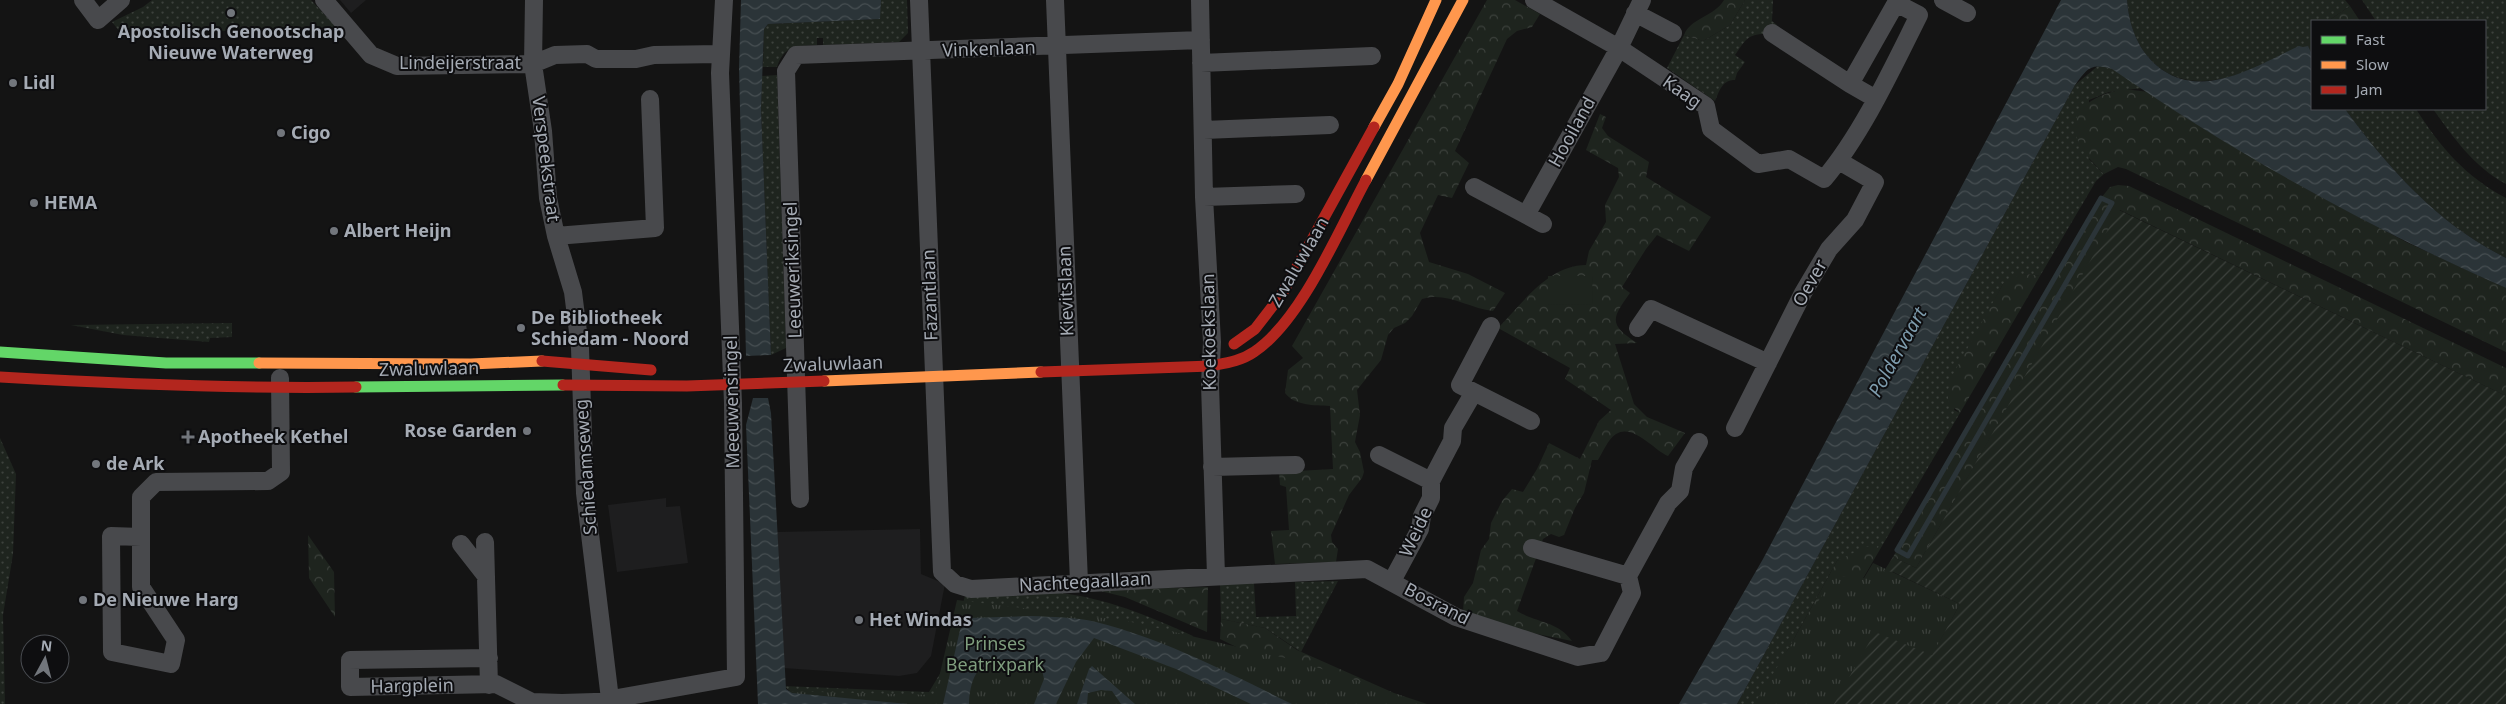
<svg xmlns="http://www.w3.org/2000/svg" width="2506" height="704" font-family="'Noto Sans',sans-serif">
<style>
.built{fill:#1e1e1f}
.grass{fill:url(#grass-dots)}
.forest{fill:url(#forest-crowns)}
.park{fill:url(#park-tufts)}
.garden{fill:url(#garden-furrows)}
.pitch{fill:#1e241e}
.water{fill:url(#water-waves)}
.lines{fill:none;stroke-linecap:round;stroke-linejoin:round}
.stream{stroke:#2b3438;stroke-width:5}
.street{stroke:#48494c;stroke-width:18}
.fast{stroke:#63d668;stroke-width:11}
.slow{stroke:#ff974d;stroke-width:11}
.jam{stroke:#b3261e;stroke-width:11}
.poi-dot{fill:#72767c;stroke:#0e0e10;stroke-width:2}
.labels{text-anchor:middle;stroke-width:4;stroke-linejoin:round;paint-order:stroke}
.poi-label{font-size:18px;font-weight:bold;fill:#a5abb4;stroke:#0e0e10;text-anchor:start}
.street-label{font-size:18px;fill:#a5abb4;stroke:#0e0e10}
.park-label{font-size:18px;fill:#7f9e7e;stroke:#0e0e10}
.water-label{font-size:19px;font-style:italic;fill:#7e9cad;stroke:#0e0e10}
</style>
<defs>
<pattern id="grass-dots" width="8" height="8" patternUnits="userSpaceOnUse" patternTransform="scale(1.25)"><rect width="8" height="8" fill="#1e241e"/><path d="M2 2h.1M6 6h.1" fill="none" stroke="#3c413c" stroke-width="1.8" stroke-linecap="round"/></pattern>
<pattern id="forest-crowns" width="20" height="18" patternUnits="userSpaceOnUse" patternTransform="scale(1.25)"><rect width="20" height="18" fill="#1e241e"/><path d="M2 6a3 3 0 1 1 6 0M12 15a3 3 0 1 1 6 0" fill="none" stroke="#3c413c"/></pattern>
<pattern id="park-tufts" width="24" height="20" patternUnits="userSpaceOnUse" patternTransform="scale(1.25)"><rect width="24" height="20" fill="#1e241e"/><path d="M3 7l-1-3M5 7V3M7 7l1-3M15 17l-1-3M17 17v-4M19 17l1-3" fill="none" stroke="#3c413c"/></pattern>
<pattern id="garden-furrows" width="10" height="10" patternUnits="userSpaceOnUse" patternTransform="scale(1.25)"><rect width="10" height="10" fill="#1e241e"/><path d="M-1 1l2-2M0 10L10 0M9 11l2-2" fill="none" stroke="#3c413c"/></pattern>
<pattern id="water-waves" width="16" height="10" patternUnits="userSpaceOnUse" patternTransform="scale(1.25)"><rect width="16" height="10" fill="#2b3438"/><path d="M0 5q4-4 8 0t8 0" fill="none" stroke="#474f52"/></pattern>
</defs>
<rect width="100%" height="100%" fill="#141414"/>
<!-- built -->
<path class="built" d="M340 0H366L351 13Z
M666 498V507L680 506 688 563 617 572 608 505Z
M920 529 921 574 945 584 931 656 917 673 899 676 783 668 777 532Z"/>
<!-- grass -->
<path class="grass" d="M152 0H311L337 28 334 30 120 32 112 22 143 7Z
M881 0H907L908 33 899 42 823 45V38H817V45C797 46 784 45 777 67H763L764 29 768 24 879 19Z
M1745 0H1773L1772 21 1777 25 1769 34C1748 33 1746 39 1735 55L1745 62 1737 73 1735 80C1722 80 1720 90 1715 101L1667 68 1684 35 1703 41 1730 25Z
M2127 0H2345L2350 6 2328 21H2312V54L2308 46C2263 64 2201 103 2156 65 2137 48 2129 25 2127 0Z
M2362 0H2506V184C2474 167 2453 137 2433 109H2485V21H2376Z
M2099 65 2112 69 2143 88 2109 92 2089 100V159L2104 174 2096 181 2040 276 2026 274 2003 284 1981 326 1954 410 1960 413 1882 546 1837 561 1758 704H1737L2075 85Z
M777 75 786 348 771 355 761 109 762 76Z
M2345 109H2416C2440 147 2466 177 2506 198V258C2438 224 2389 169 2345 109Z
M232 323V337L210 338 209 342 123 335 71 325Z
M0 438 16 474 13 554 3 615 5 704H0Z
M1338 581 1301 652 1265 628 1221 619 1220 584 1254 583 1256 617 1296 616 1295 582Z
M1052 592C1104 597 1147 615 1193 636L1183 653 943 704 792 693 784 686 929 692 944 667 965 596Z"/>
<!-- forest -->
<path class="forest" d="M1487 0H1515L1540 14 1532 27 1517 31 1507 39 1455 151 1469 163 1452 198 1438 195 1420 233 1429 262 1468 274 1505 293 1493 311C1469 308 1445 291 1422 299L1412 316 1405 323 1394 328 1388 335 1381 360 1357 390 1360 415 1355 442 1360 452 1364 472 1362 478 1349 495 1331 535 1332 542 1338 549 1336 562 1275 564 1271 531 1289 530 1286 487 1280 485 1279 472 1333 469 1330 406C1314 405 1295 406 1285 393L1288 370 1303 358 1292 346Z
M1724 0H1745L1730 25 1703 41 1684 35C1690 18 1714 17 1724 0Z
M2350 6 2360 21H2328Z
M2124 89 2149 92 2220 138 2312 192 2406 242 2506 288V352L2126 169 2118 167 2104 174C2095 164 2083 154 2078 141 2065 108 2098 94 2124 89Z
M1600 114 1606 117 1602 128 1608 136 1649 162 1646 177 1711 217 1689 251 1657 235 1646 249 1622 287 1630 293C1611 319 1609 325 1637 343L1615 344 1634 404 1647 417 1685 433 1668 456C1654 450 1633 423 1616 434 1608 439 1603 452 1598 460H1592L1584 493 1575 508 1564 535 1559 537 1551 534 1543 539 1517 611C1537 623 1558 621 1572 641L1527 632 1463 611 1464 597 1473 583 1481 550 1489 539 1491 523 1502 501 1512 489 1523 492 1537 469 1549 443 1580 459 1599 421 1611 410 1565 379 1570 368 1498 328C1522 304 1548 265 1586 265L1589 251 1606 222 1605 205 1619 177 1618 168 1586 150Z
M2118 185 2129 186 2150 196 2506 368V396L2120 210 1916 568 1893 557 2101 198 2110 187Z
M2026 274 2040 276 1960 413 1948 402V391L1951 378 2003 284 2013 277Z
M308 535 334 572 335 617 309 578Z
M1882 546 1845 609 1758 704 1837 561 1865 547Z
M1208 587 1207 632 1125 597 1096 590Z
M1221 619 1265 628 1297 650 1394 693 1275 666 1220 639Z"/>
<!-- park -->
<path class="park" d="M1873 563 1960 604 1906 704H1754L1834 576 1864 578Z
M957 600 1127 621 1298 661 1427 704H783L781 691 935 695Z"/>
<!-- garden -->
<path class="garden" d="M2119 210 2506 396V704H1834L1875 632 1932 655 1960 604 1893 572 1884 571 1893 557 1916 568Z"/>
<!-- pitch -->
<path class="pitch" d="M1548 276H1592L1593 304 1548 305Z"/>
<!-- water -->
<path class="water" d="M741 0H881L880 19 768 24 764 29 761 109 771 355 746 356 739 68Z
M2061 0H2127C2129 25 2137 48 2156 65 2200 103 2256 66 2299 46L2303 47 2308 46 2312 54V109H2345C2389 169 2438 224 2506 258V288C2369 228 2236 154 2112 69 2090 63 2088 68 2075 85L1737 704H1679L1763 559Z
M753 398H768L771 413 786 689 792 693 908 704H758L746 425Z
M1031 616C1052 617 1075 617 1096 622 1164 639 1229 673 1292 704H1251L1176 669 1094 638 1076 662 1056 704H1034L1044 679 1041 665C1026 659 985 657 976 674 971 682 969 695 969 704H943L960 630 968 618Z
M1092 666 1135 704H1121L1112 691 1101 690 1088 693 1087 704H1077L1089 669Z"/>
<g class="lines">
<!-- stream -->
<path class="stream" d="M2101 198 2112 203 1908 556 1897 550Z"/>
<!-- street -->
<path class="street" d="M83 0 98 20 121 0
M324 0 371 55 397 66 533 64 555 55 587 54 596 59H636L654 55 720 54
M534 0 533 64 543 131 548 198 556 236 573 292 580 348 585 493 610 699
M919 0 942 572 955 584 971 589 1367 569 1456 617 1578 657 1601 653 1632 593 1628 576 1668 503 1680 491 1684 468 1699 442
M1055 0 1079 582
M1200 0 1204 197 1212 342 1210 384 1216 576
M1534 0 1619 48 1706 106 1711 129 1758 164 1789 159 1824 179C1862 134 1892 69 1919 15L1896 3 1897 0
M1943 0 1967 13
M1635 13 1673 33
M1772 33 1850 84 1876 99
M1201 63 1372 56
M1850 84 1896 3
M1204 130 1330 125
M1474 187 1543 224
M1204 197 1296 194
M1526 215 1619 48 1642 0
M556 236 655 228 650 99
M1491 326 1460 385 1531 421
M1638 328 1651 309 1768 363
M1735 428 1803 293 1829 249 1855 220 1875 182 1839 161
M1379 455 1431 481
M1212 467 1296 465
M800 499 786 71 796 55 1201 40
M141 537 111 536 112 652 171 664 176 640 141 587V497L156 482 268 481 281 472 280 378
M485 542 489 685
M461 544 486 576
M1532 548 1628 576
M1392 581 1420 529 1422 516 1431 498V481L1452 441 1453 428 1474 392
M489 658 350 660V687L496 684 532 702 562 703 595 702 736 677 733 403 720 73 724 0"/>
<!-- fast -->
<path class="fast" d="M0 352 166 363H259
M356 387 563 385"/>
<!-- slow -->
<path class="slow" d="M1374 127 1398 84 1436 0
M1366 180 1463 0
M259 363 471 364 542 361
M824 381 1041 372"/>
<!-- jam -->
<path class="jam" d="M1234 344 1255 329 1282 294 1374 127
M542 361 651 370
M1041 372 1211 366C1226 363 1241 361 1254 352 1301 321 1339 230 1366 180
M0 377C119 384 237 389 356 387
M563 385 687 386 824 381"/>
</g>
<!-- markers -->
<g class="poi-dot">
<circle cx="231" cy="13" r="5"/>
<circle cx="13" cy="83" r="5"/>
<circle cx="281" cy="133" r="5"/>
<circle cx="34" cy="203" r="5"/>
<circle cx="334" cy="231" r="5"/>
<circle cx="521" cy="328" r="5"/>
<circle cx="527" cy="431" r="5"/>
<path d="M185.5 429.5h5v5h5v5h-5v5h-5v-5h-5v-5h5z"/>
<circle cx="96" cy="464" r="5"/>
<circle cx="83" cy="600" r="5"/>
<circle cx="859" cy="620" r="5"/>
</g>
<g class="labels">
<!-- poi labels -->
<g class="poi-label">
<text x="231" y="38" text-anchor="middle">Apostolisch Genootschap<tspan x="231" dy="21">Nieuwe Waterweg</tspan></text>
<text x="23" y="89">Lidl</text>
<text x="291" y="139">Cigo</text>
<text x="44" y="209">HEMA</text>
<text x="344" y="237">Albert Heijn</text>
<text x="531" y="324">De Bibliotheek<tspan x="531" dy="21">Schiedam - Noord</tspan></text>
<text x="517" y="437" text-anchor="end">Rose Garden</text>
<text x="198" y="443">Apotheek Kethel</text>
<text x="106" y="470">de Ark</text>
<text x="93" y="606">De Nieuwe Harg</text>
<text x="869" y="626">Het Windas</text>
</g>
<!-- street labels -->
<g class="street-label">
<text transform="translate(989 49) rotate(-2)" y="6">Vinkenlaan</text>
<text x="460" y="69">Lindeijerstraat</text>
<text transform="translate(1682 92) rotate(35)" y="6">Kaag</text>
<text transform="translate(1572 132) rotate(-61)" y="6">Hooiland</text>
<text transform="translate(546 159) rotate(83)" y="6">Verspeekstraat</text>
<text transform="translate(1299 262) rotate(-60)" y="6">Zwaluwlaan</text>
<text transform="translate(793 270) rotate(-92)" y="6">Leeuweriksingel</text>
<text transform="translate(1810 283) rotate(-61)" y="6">Oever</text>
<text transform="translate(1066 291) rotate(-92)" y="6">Kievitslaan</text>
<text transform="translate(930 295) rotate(-92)" y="6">Fazantlaan</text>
<text transform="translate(1209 332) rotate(-91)" y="6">Koekoekslaan</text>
<text transform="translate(833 364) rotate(-2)" y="6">Zwaluwlaan</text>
<text transform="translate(429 369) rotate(-1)" y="6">Zwaluwlaan</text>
<text transform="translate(732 402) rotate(-91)" y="6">Meeuwensingel</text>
<text transform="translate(586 467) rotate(-94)" y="6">Schiedamseweg</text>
<text transform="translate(1416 532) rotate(-65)" y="6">Weide</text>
<text transform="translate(1085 582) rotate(-3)" y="6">Nachtegaallaan</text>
<text transform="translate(1437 604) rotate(27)" y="6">Bosrand</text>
<text transform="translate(412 686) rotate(-1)" y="6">Hargplein</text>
</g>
<!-- park labels -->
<g class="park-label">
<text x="995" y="650">Prinses<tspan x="995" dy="21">Beatrixpark</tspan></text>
</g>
<!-- water labels -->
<g class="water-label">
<text transform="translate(1897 352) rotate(-61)" y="7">Poldervaart</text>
</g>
</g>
<!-- legend -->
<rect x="2311" y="20" width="175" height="90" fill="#0e0e10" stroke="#4a4d52"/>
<rect x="2321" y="36" width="25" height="8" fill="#63d668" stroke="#4a4d52"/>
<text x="2356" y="45" font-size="15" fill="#a5abb4">Fast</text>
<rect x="2321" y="61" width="25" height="8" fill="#ff974d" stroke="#4a4d52"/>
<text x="2356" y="70" font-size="15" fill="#a5abb4">Slow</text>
<rect x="2321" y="86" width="25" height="8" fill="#b3261e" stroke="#4a4d52"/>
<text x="2356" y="95" font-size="15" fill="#a5abb4">Jam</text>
<!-- north arrow -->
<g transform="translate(45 659) rotate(7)"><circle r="24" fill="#0e0e10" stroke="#4a4d52"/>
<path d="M0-4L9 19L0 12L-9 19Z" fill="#72767c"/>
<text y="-8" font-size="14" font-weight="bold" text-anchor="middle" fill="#a5abb4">N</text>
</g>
</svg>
